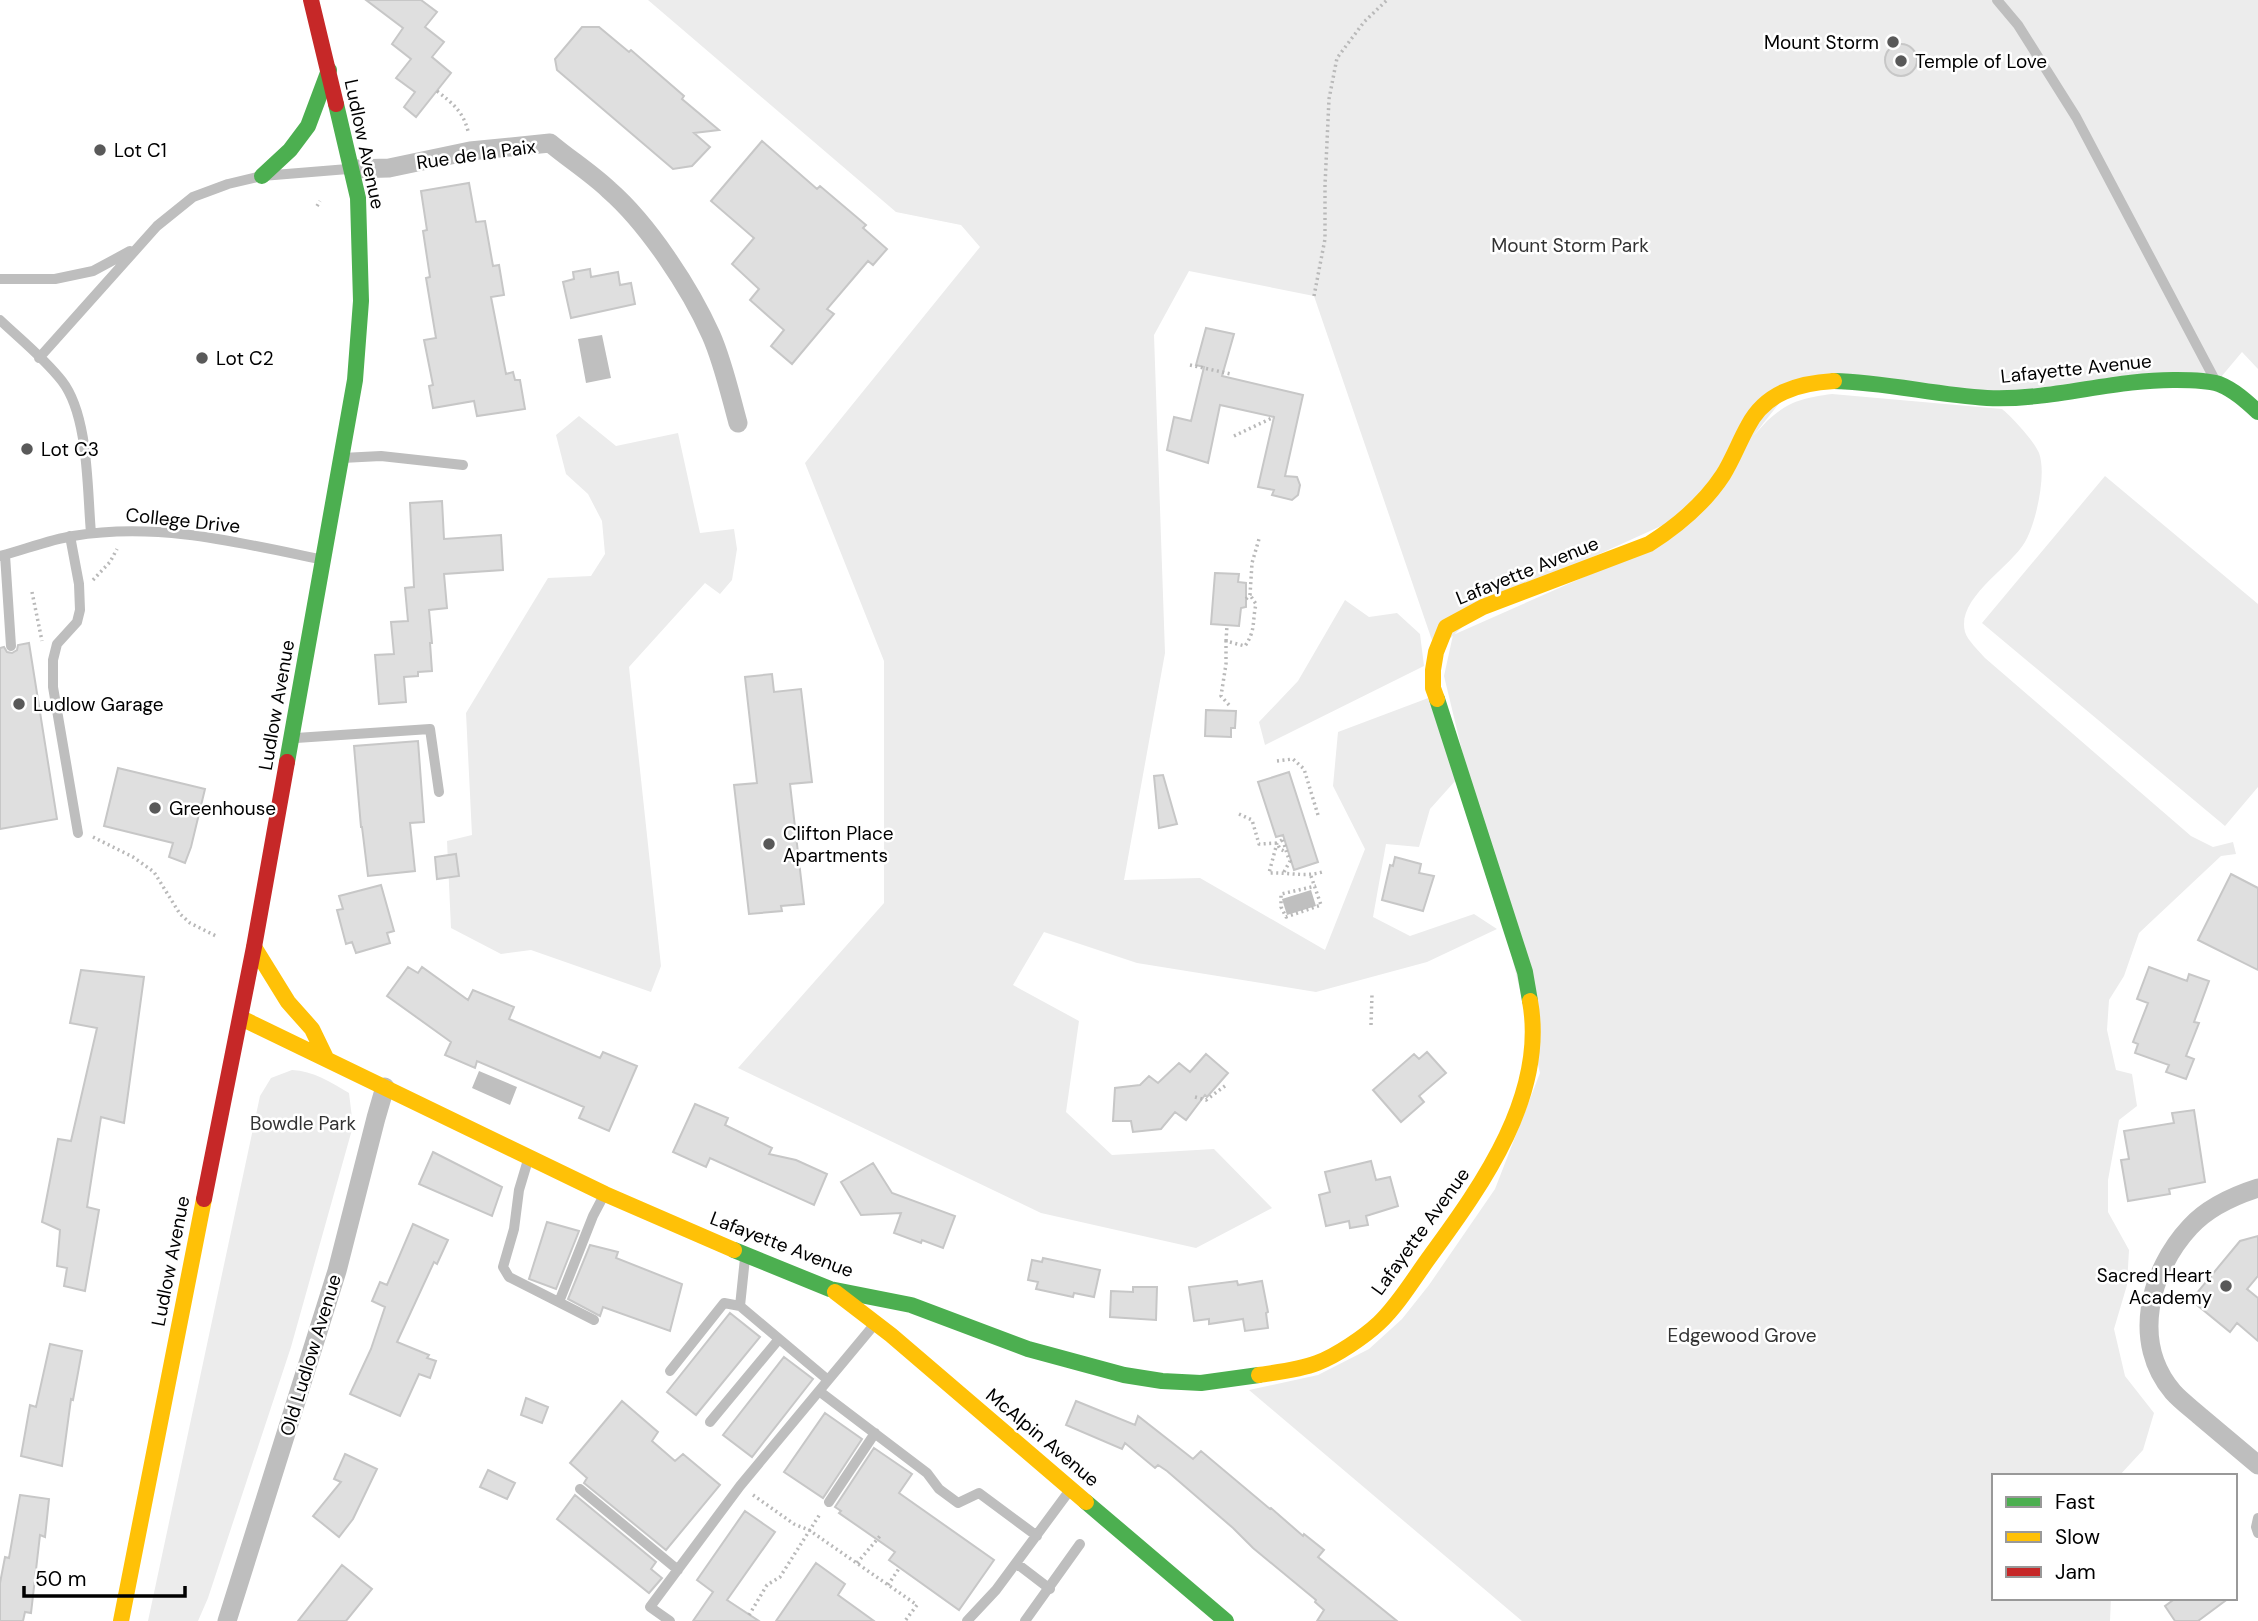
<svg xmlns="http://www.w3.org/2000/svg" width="2258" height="1621" font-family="'DM Sans',sans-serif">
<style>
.green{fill:#ececec}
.water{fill:#bfbfbf}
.building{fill:#dfdfdf;stroke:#c7c7c7;stroke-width:2}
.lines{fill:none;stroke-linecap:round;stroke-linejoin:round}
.path{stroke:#b9b9b9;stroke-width:3.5;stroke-dasharray:2 3.5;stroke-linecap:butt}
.lane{stroke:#bebebe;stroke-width:10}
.street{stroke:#bebebe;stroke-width:19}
.fast{stroke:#4caf50;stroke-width:16}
.slow{stroke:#ffc107;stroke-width:16}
.jam{stroke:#c62828;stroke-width:16}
.poi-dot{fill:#595959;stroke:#fff;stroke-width:2.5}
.labels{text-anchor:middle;stroke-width:5;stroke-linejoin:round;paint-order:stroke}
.poi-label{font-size:19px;fill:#000;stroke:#fff;text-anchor:start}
.street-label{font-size:19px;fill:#000;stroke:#fff}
.park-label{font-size:19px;fill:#333;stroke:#fff}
</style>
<rect width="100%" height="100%" fill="#fff"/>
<!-- green -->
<path class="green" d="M648 0H2258V369L2242 352 2216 383 2013 398 1792 387 1694 511 1483 607 1436 652 1314 296 1189 271 1154 335 1165 653 1124 880 1200 878 1325 950 1365 849 1333 786 1338 732 1431 697 1456 780 1430 809 1419 847 1386 844 1373 917 1410 936 1474 914 1497 929 1427 962 1316 992 1137 963 1044 932 1013 985 1079 1021 1066 1112 1112 1155 1214 1149 1272 1208 1196 1248 1041 1213 738 1068 884 903V661L805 463 980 247 961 225 896 212Z
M1832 394 2002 409C2011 416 2035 442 2039 453 2047 474 2036 523 2025 542 2010 568 1956 598 1965 632 1968 641 1979 651 1985 658L2191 836 2213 847 2233 842 2236 854 2221 856 2139 933 2124 976 2109 1000 2107 1030 2116 1070 2132 1074 2137 1106 2119 1120 2108 1180V1212L2129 1250 2127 1285 2114 1329 2125 1376 2154 1413 2143 1450 2119 1476H1994V1598H2111L2110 1621H1522L1249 1390 1318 1375 1369 1349 1402 1319 1429 1285 1495 1189 1540 1073 1444 676 1453 635 1652 547 1767 421C1789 401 1803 398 1832 394Z
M579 416 616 446 678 433 700 533 734 529 737 549 732 580 720 594 705 583 629 667 661 966 651 992 531 950 501 954 451 928 447 841 472 835 466 713 548 578 591 576 605 554 602 521 588 494 566 474 556 435Z
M2105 476 2258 604V787L2225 826 1982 623Z
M1345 600 1369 617 1397 613 1420 634 1424 666 1265 745 1259 722 1298 681Z
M292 1070C313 1071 331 1082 349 1093L353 1126 291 1347 208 1598 198 1621H148L260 1096 271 1078Z"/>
<!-- water -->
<path class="water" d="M602 335 611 378 586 383 578 339Z
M1311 890 1316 906 1287 915 1282 899Z
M479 1071 517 1087 510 1105 472 1088Z"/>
<!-- building -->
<path class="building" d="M366 0H421L437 12 425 27 444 42 432 57 451 73 416 117 404 107 415 92 396 78 411 59 392 44 403 28Z
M582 27H599L629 52 631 50 684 96 682 99 719 130 694 133 710 147 692 166 673 169 557 70 555 59Z
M1885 60a16 16 0 1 1 32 0a16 16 0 1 1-32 0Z
M762 141 817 189 820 186 866 225 863 228 887 249 873 265 868 261 827 309 834 314 792 364 771 346 784 330 750 300 759 289 732 264 754 238 711 201Z
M469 183 476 222 485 221 493 266 499 265 504 295 491 297 506 374 513 372 515 380H520L525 409 477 416 474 401 433 408 429 386 433 385 424 340 436 338 426 278 430 277 423 231 427 230 421 191Z
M590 269 591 277 618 272 620 285 631 283 635 304 571 318 563 282 574 279 573 272Z
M1206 328 1234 334 1222 376 1303 395 1285 476 1297 477 1300 485 1298 495 1292 500 1272 495 1274 490 1258 487 1274 417 1220 405 1208 463 1167 450 1174 417 1191 421 1204 367 1196 365Z
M442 501 444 539 501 535 503 570 444 574 447 608 429 610 432 643H430L432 671 418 672V676L404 677 406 702 379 704 375 655 394 654 391 622 408 621 405 588 414 587 410 503Z
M1215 573 1239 574 1238 582 1246 583V607L1241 608 1239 626 1211 624Z
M29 643 57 819 0 829V648L4 647 7 652 12 653 17 650 18 645Z
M772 674 774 692 801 689 812 782 790 784 804 904 781 906 782 911 749 914 734 785 757 783 745 677Z
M1206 710 1236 711 1235 728H1231V737L1205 736Z
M418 741 424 822 410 823 415 871 368 876 362 827H361L354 746Z
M118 768 205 789 191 847 185 863 169 857 173 843 104 826Z
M1289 772 1318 862 1294 870 1283 835 1276 837 1258 782Z
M1163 775 1177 824 1159 828 1154 776Z
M456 854 459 876 437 879 435 857Z
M1395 857 1421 864 1419 873 1434 876 1423 911 1382 900 1390 865 1393 866Z
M2231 874 2258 888V970L2198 940Z
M381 885 394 931 387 933 390 943 356 953 352 942 346 944 337 910 343 909 339 896Z
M408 967 418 973 422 967 468 1000 473 990 514 1007 509 1019 600 1058 603 1052 637 1066 609 1131 579 1118 584 1107 477 1061 475 1068 445 1055 451 1042 387 996Z
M2149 967 2187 981 2189 974 2209 981 2194 1022 2199 1023 2186 1056 2194 1059 2186 1079 2166 1072 2169 1065 2135 1053 2138 1044 2133 1042 2148 1003 2137 999Z
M81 970 144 977 124 1123 101 1117 87 1207 99 1210 85 1291 64 1286 67 1268 57 1266 60 1230 42 1222 58 1139 71 1141 97 1028 70 1023Z
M1427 1052 1446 1073 1419 1096 1424 1102 1401 1122 1373 1090 1414 1054 1419 1059Z
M1206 1054 1228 1073 1207 1097 1205 1095 1186 1120 1175 1112 1161 1129 1133 1132 1131 1121H1113L1115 1088 1140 1085 1149 1076 1158 1083 1179 1063 1190 1072Z
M695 1104 728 1118 725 1125 772 1148 769 1154 796 1160 827 1174 814 1205 710 1158 706 1167 673 1152Z
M2194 1110 2205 1182 2169 1189 2170 1194 2128 1201 2121 1160 2129 1159 2124 1131 2174 1123 2172 1113Z
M433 1152 502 1187 492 1216 419 1184Z
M1371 1161 1376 1180 1390 1177 1398 1206 1366 1216 1368 1225 1350 1228 1349 1221 1326 1226 1319 1195 1330 1192 1325 1172Z
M873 1163 892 1193 955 1216 943 1248 922 1240 921 1243 894 1233 901 1213 861 1215 841 1182Z
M547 1222 579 1231 556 1289 529 1279Z
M413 1224 448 1240 437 1264 434 1262 397 1342 429 1355 427 1358 436 1361 430 1378 419 1374 400 1416 350 1394 371 1349 385 1307 372 1301 380 1282 387 1285Z
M2258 1236V1276L2247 1289 2258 1298V1341L2237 1323 2230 1332 2191 1300 2240 1241Z
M590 1245 618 1252 616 1258 682 1284 670 1331 603 1307 600 1316 568 1299Z
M1043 1258 1100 1270 1094 1297 1074 1293 1073 1297 1036 1289 1038 1282 1028 1280 1032 1260 1042 1262Z
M1237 1281 1238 1285 1262 1281 1268 1312 1266 1313 1268 1328 1245 1331 1243 1319 1209 1324V1319L1194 1321 1189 1287Z
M1133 1287H1157L1156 1320 1110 1317 1111 1291 1133 1292Z
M730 1313 760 1337 696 1415 667 1392Z
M50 1344 82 1351 73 1400 71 1399 62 1466 21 1456 30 1405 36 1407Z
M784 1357 813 1379 752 1457 723 1435Z
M526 1398 548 1407 542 1423 521 1415Z
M622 1401 658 1432 652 1441 675 1461 683 1454 720 1485 666 1550 584 1483 587 1478 570 1463Z
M1076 1401 1135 1425 1138 1416 1193 1459 1201 1451 1270 1509 1271 1508 1303 1536 1304 1534 1324 1550 1318 1557 1397 1621H1317L1324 1610 1315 1602 1316 1600 1253 1548 1233 1528 1167 1471 1158 1465 1155 1468 1125 1443 1122 1449 1066 1425Z
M825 1413 862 1439 823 1498 784 1472Z
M874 1448 912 1474 899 1493 994 1560 959 1610 889 1560 895 1552 839 1513 841 1511 835 1507Z
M345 1454 377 1469 353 1519 339 1537 313 1516 341 1482 334 1479Z
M488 1470 515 1483 507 1499 480 1487Z
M20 1495 49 1499 45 1537 40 1535 31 1613 25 1612 23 1621H0V1583L5 1557 9 1558Z
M575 1495 656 1562 651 1569 662 1578 649 1593 557 1519Z
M745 1511 775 1532 727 1600 759 1621H693L713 1592 697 1580Z
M816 1563 845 1584 838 1595 874 1621H776Z
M342 1565 372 1589 346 1621H298Z
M2176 1598H2229L2198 1621H2175L2165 1606Z"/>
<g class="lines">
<!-- path -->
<path class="path" d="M437 91C452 103 463 111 468 131
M317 206 320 201
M1314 296 1325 239V185L1329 99 1337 58 1364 22 1387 0
M1190 365 1231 374
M1234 436 1274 417
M93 580 110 562 117 549
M32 592 42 641
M1246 599 1250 595 1252 563 1259 539
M1226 641 1227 625
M1229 705 1221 696 1226 664V641L1245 646C1256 630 1252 622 1256 604L1250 595
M1277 761 1293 759 1304 769 1318 815
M1239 814 1252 820 1259 844 1277 843 1280 849 1284 851
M93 837 133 857 154 872 180 914 190 923 216 936
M1282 840 1277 843 1269 873C1289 872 1306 878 1325 871
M1282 840C1286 847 1286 853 1290 861L1284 872
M1311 876 1321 905 1286 917 1281 907V894L1316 886
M1371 1025 1372 994
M1195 1097 1206 1100 1225 1086
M753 1495 794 1524 809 1530 917 1605 905 1621
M857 1563 880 1536
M888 1585 900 1567
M749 1615 767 1585 780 1577 820 1514"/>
<!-- lane -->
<path class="lane" d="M1997 0 2018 25 2076 117 2215 380
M0 279H55L93 271 130 251
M0 320C20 339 44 358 62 381 89 416 87 489 91 533
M39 358 157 226 193 197 228 184 262 176 348 169
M342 458 381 456 463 465
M70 536 79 584 80 610 77 622 57 644 53 660V687L78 833
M5 555 11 646
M0 556C24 550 48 540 73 536 157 522 237 542 319 559
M296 738 430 729 439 792
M528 1160 519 1190 514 1229 503 1267 509 1277 594 1320
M559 1302 593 1216 603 1197
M740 1306 745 1258
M874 1325 819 1391 927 1473 939 1489 958 1503 979 1493 1037 1536
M670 1371 724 1303 740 1306 828 1380
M710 1422 779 1339
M580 1489 678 1570
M829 1502 875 1433
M2258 1518 2256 1527 2258 1533
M1016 1563 1050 1589
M670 1621 650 1607 740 1486 819 1391
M967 1621 996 1590 1070 1490
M1025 1621 1080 1544"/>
<!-- street -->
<path class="street" d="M352 169 389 168 470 151 550 143C569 159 591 173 609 190 648 224 690 288 711 335 723 362 730 394 738 423
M2258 1188C2233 1196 2208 1207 2190 1227 2149 1271 2131 1343 2173 1392 2181 1401 2192 1409 2201 1417 2220 1433 2239 1449 2258 1465
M227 1621 337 1271 376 1118 385 1087"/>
<!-- fast -->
<path class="fast" d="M262 176 290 150 308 126 329 70
M1834 381C1885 382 1935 395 1987 398 2051 401 2113 379 2177 380 2191 380 2206 380 2219 384 2234 390 2246 401 2258 412
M1437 699 1525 972 1530 1001
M287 762 355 380 361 301 358 198 336 104
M734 1250 830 1289 911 1305 1028 1349 1124 1375 1162 1381 1201 1383 1259 1375
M1086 1502 1226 1621"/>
<!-- slow -->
<path class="slow" d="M1437 699 1433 688V670L1436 652 1446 627 1483 607 1649 544C1679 525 1704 504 1723 475 1733 459 1739 442 1748 426 1765 393 1798 383 1834 381
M254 947 288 1002 312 1029 326 1058
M241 1018 605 1194 734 1250
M835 1292 891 1335 1086 1502
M1259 1375C1278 1372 1299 1370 1317 1363 1336 1356 1364 1337 1379 1323 1399 1304 1414 1278 1431 1255 1483 1184 1547 1094 1530 1001
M121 1621 204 1199"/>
<!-- jam -->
<path class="jam" d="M311 0 336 104
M204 1199 254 947 287 762"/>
</g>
<!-- markers -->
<g class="poi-dot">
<circle cx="1893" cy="42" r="7"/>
<circle cx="1901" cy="61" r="7"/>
<circle cx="100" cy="150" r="7"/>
<circle cx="202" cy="358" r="7"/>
<circle cx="27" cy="449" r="7"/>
<circle cx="19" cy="704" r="7"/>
<circle cx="155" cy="808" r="7"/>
<circle cx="769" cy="844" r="7"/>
<circle cx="2226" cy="1286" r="7"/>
</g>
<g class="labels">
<!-- poi labels -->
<g class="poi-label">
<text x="1879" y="49" text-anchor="end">Mount Storm</text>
<text x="1915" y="68">Temple of Love</text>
<text x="114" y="157">Lot C1</text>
<text x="216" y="365">Lot C2</text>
<text x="41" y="456">Lot C3</text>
<text x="33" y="711">Ludlow Garage</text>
<text x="169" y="815">Greenhouse</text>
<text x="783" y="840">Clifton Place<tspan x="783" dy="22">Apartments</tspan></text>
<text x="2212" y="1282" text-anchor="end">Sacred Heart<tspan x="2212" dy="22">Academy</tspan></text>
</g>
<!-- street labels -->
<g class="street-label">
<text transform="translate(365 144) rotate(78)" y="7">Ludlow Avenue</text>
<text transform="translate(476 154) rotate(-8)" y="7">Rue de la Paix</text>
<text transform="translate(2076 368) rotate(-6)" y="7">Lafayette Avenue</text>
<text transform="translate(183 520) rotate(6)" y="7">College Drive</text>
<text transform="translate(1527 570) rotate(-22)" y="7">Lafayette Avenue</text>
<text transform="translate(276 705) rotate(-80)" y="7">Ludlow Avenue</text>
<text transform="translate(1420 1231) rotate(-54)" y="7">Lafayette Avenue</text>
<text transform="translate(782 1244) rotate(21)" y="7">Lafayette Avenue</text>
<text transform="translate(170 1261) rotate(-79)" y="7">Ludlow Avenue</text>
<text transform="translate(310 1355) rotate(-73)" y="7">Old Ludlow Avenue</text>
<text transform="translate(1043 1437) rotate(40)" y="7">McAlpin Avenue</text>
</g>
<!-- park labels -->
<g class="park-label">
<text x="1570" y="252">Mount Storm Park</text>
<text x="303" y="1130">Bowdle Park</text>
<text x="1742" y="1342">Edgewood Grove</text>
</g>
</g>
<!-- legend -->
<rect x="1992" y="1474" width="245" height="126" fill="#ffffff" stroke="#999999" stroke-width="2"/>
<rect x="2006" y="1497" width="35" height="10" fill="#4caf50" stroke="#999999" stroke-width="2"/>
<text x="2055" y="1509" font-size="21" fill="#000000">Fast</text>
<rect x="2006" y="1532" width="35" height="10" fill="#ffc107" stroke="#999999" stroke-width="2"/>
<text x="2055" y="1544" font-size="21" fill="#000000">Slow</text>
<rect x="2006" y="1567" width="35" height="10" fill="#c62828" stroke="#999999" stroke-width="2"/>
<text x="2055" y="1579" font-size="21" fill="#000000">Jam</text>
<!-- scale -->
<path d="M24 1586v10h161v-10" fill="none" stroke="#000000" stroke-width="3.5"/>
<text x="35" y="1586" font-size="21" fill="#000000" stroke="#ffffff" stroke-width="5" paint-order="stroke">50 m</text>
</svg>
